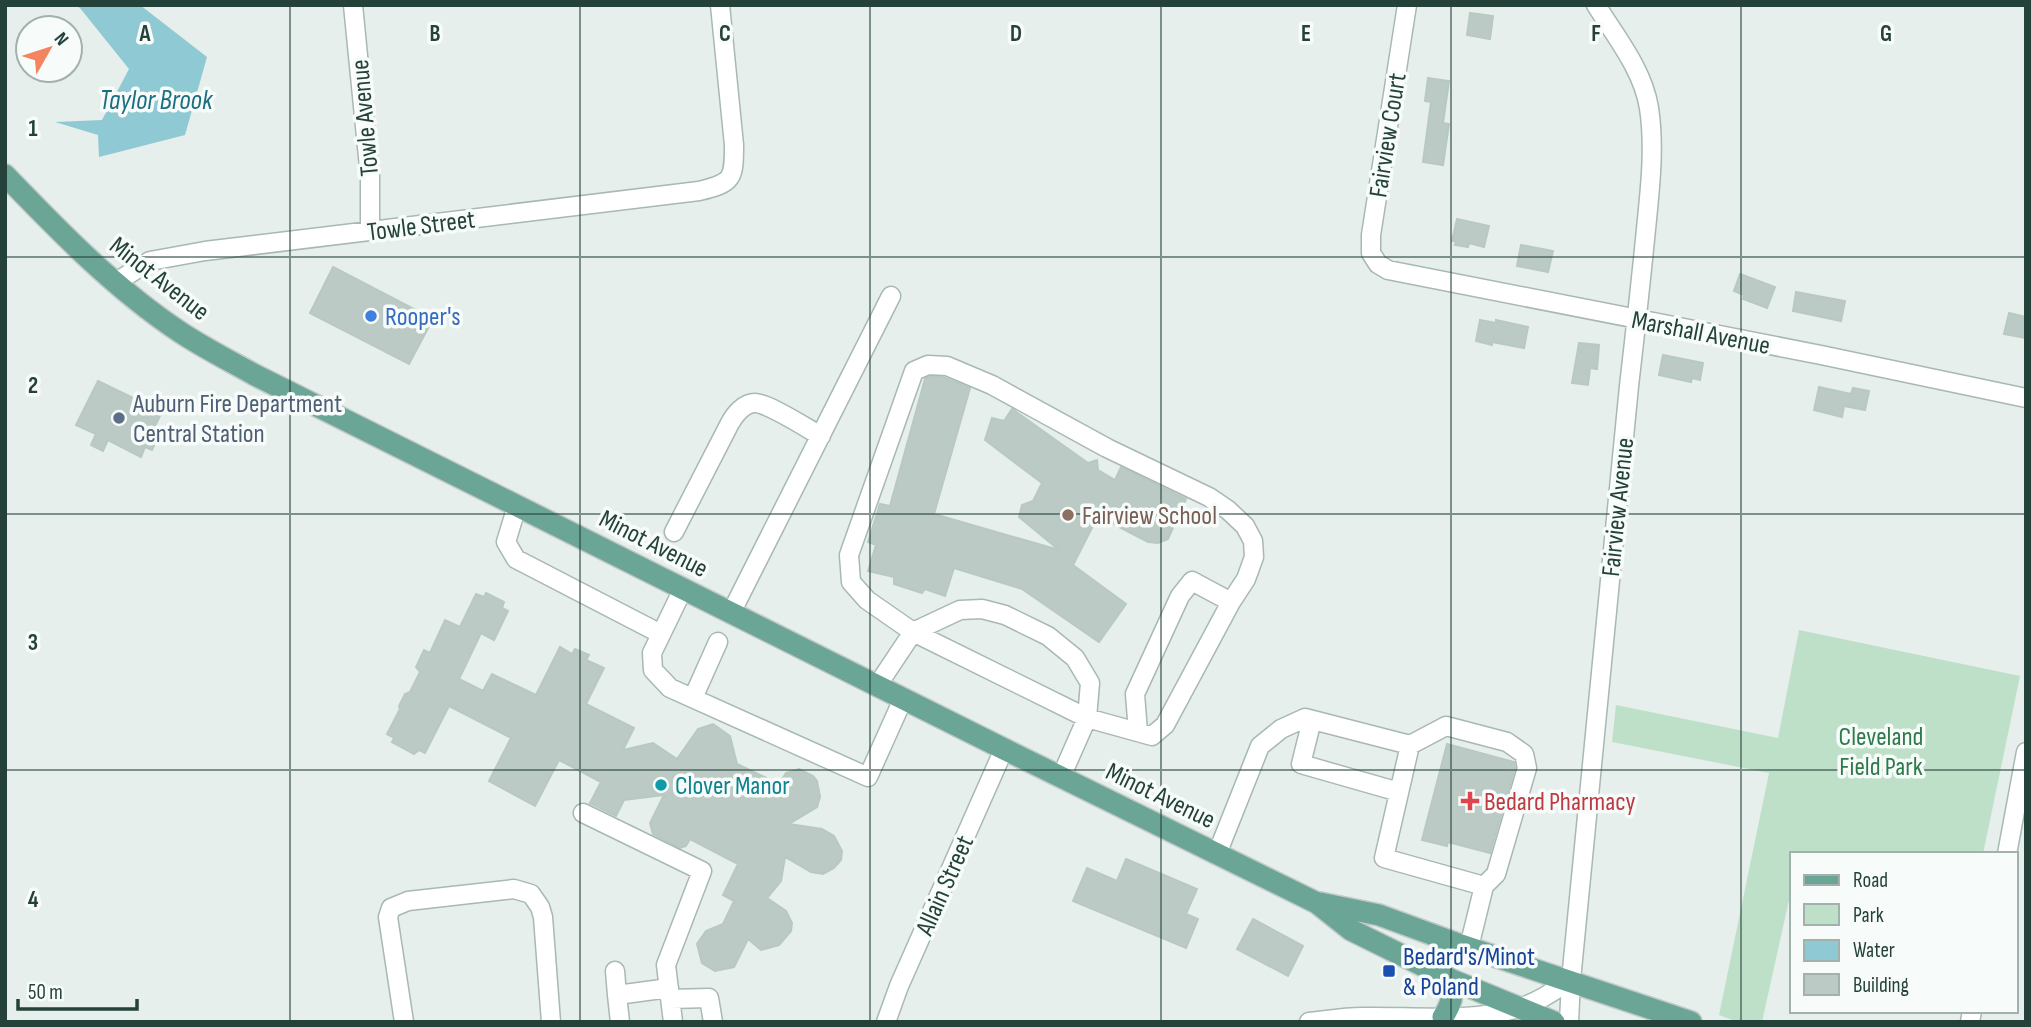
<svg xmlns="http://www.w3.org/2000/svg" width="2031" height="1027" font-family="'Sofia Sans Condensed',sans-serif">
<style>
.green{fill:#bfe0c8}
.water{fill:#8ec9d4}
.building{fill:#bbcac4;stroke:#b8c9c2;stroke-width:2}
.lines{fill:none;stroke-linecap:round;stroke-linejoin:round}
.minor-casing{stroke:#a8b8b2;stroke-width:21}
.major-casing{stroke:#c2cac8;stroke-width:24}
.minor{stroke:#fff;stroke-width:18}
.major{stroke:#6aa596;stroke-width:21}
.grid{fill:none;stroke:#24423a;stroke-width:2;stroke-opacity:0.55}
.shop-dot{fill:#3f7fe0;stroke:#f7fbf9;stroke-width:2.5}
.service-dot{fill:#5c6f8a;stroke:#f7fbf9;stroke-width:2.5}
.education-dot{fill:#8d6e63;stroke:#f7fbf9;stroke-width:2.5}
.culture-dot{fill:#0f9aa8;stroke:#f7fbf9;stroke-width:2.5}
.health-dot{fill:#e0444e;stroke:#f7fbf9;stroke-width:2.5}
.transit-dot{fill:#1a4fb4;stroke:#f7fbf9;stroke-width:2.5}
.labels{text-anchor:middle;stroke-width:7;stroke-linejoin:round;paint-order:stroke}
.street-label{font-size:26px;fill:#24423a;stroke:#f7fbf9}
.shop-label{font-size:26px;fill:#366cbe;stroke:#f7fbf9;text-anchor:start}
.service-label{font-size:26px;fill:#4e5e75;stroke:#f7fbf9;text-anchor:start}
.education-label{font-size:26px;fill:#785e54;stroke:#f7fbf9;text-anchor:start}
.park-label{font-size:26px;fill:#2d7a4b;stroke:#f7fbf9}
.culture-label{font-size:26px;fill:#0d838f;stroke:#f7fbf9;text-anchor:start}
.health-label{font-size:26px;fill:#be3a42;stroke:#f7fbf9;text-anchor:start}
.transit-label{font-size:26px;fill:#164399;stroke:#f7fbf9;text-anchor:start}
.water-label{font-size:28px;font-style:italic;fill:#1c6f80;stroke:#f7fbf9}
.grid-label{font-size:23px;text-anchor:middle;font-weight:bold;fill:#24423a;stroke:#f7fbf9;stroke-width:7;stroke-linejoin:round;paint-order:stroke}
</style>
<rect width="100%" height="100%" fill="#e6efeb"/>
<!-- green -->
<path class="green" d="M1799 630 2020 676 1983 854H1791V891L1762 1022H1738L1719 1015 1769 773 1612 742 1616 705 1778 738Z"/>
<!-- water -->
<path class="water" d="M74 5H140L207 57 185 135 99 157 98 135 55 122 102 120 129 69 80 8Z"/>
<!-- building -->
<path class="building" d="M1470 13 1493 16 1490 39 1467 35Z
M1428 78 1449 81 1443 123 1449 124 1443 165 1423 162 1431 102 1425 101Z
M1457 219 1489 226 1484 247 1469 243 1468 247 1455 245 1456 241H1452Z
M1521 245 1553 251 1548 272 1517 266Z
M333 267 433 319 409 364 310 313Z
M1740 274 1775 287 1767 308 1743 299 1744 295 1734 291Z
M1796 292 1845 301 1841 321 1793 311Z
M2009 313 2026 317V338L2004 334Z
M1480 320 1496 323V320L1528 327 1524 348 1492 342V345L1476 341Z
M1579 343 1599 345 1597 369 1590 368 1588 385 1572 383Z
M1663 355 1703 363 1700 380 1692 378 1691 382 1659 375Z
M930 376 943 377 970 388 934 514 1059 550 1019 517 1022 505 1033 501 1042 483 985 440 992 418 1004 421 1012 409 1088 463 1097 460 1098 470 1115 480 1121 467 1186 499 1168 539 1158 543 1148 542 1098 516 1073 565 1126 604 1099 642 1022 589 954 568 945 596 925 589 922 593 894 584V577L868 571 876 545 868 542 880 504 890 506 925 379Z
M98 381 162 412 150 436 157 439 152 450 145 447 141 457 108 440 103 451 91 445 96 434 76 425Z
M1819 387 1851 394 1853 388 1869 391 1865 410 1844 406 1842 417 1814 410Z
M486 593 504 602 502 608 508 611 494 640 481 633 459 679 483 691 492 674 536 695 560 647 572 654 575 649 589 655 586 660 604 668 586 704 634 728 623 750 653 743 677 759 698 729 713 724 730 736 737 764 779 784 786 773 799 769 813 776 817 781 820 797 817 807 789 824 822 829 834 836 842 851 841 860 834 868 823 874 811 872 785 857 781 881 767 898 786 911 792 923 791 931 779 945 761 950 748 939 734 967 715 971 702 963 697 944 706 931 723 924 734 901 723 895 738 864 690 839 686 846 680 848 653 834 650 823 664 795 624 800 616 816 590 803 601 782 559 760 535 806 489 781 511 738 449 706 425 753 419 750 414 754 392 742 394 738 387 734 400 709 399 706 405 694 410 692 420 672 416 667 424 650 430 653 445 620 460 627 476 594 484 597Z
M1447 744 1514 762 1515 768 1490 853 1448 842 1447 846 1422 840Z
M1126 859 1197 889 1186 914 1198 919 1186 948 1073 901 1087 868 1117 881Z
M1253 919 1303 946 1288 976 1237 949Z"/>
<g class="lines">
<defs>
<path id="minor" d="M353 5 370 177V231
M1407 5 1371 235V253L1378 264 1388 270 1821 355 2026 398
M116 282 150 261 205 251 699 191C733 183 734 179 734 145L720 5
M517 506 506 542 516 559 661 634
M674 532 730 423C735 414 744 403 755 403 768 403 808 429 821 436
M683 589 652 653 653 670 670 688 868 777 903 699
M731 613 891 296
M877 686 913 632 960 610 982 609 1005 615 1048 636 1075 658 1090 683 1087 718 1061 777
M693 698 718 642
M1312 720 1301 764 1399 792
M1138 732 1135 694 1180 596 1192 581 1231 602 1165 725 1152 736 1087 718 913 632 867 600 851 582 849 555 914 371 928 365 947 366 992 385 1107 448 1209 497 1228 510 1245 526 1253 541 1254 557 1246 579 1231 602
M1410 745 1384 858 1484 886 1469 947
M583 813 702 871 666 965 673 1022
M1217 854 1260 746 1281 729 1305 718 1410 745 1446 726 1507 742 1524 754 1527 768 1496 874 1484 886
M2007 854 2026 752
M615 971 617 995
M670 999 709 998 713 1022
M404 1022 388 917 391 908 408 901 514 889 531 894 540 907 543 917 551 1022
M620 1022 617 995 669 988
M886 1022 899 986 1004 749
M1309 1022C1327 1020 1345 1017 1363 1017 1414 1016 1469 1023 1519 1008 1538 1002 1554 991 1571 980
M1569 1022 1571 980C1589 782 1609 584 1629 386 1635 334 1641 281 1646 229 1650 189 1655 148 1649 108 1643 70 1616 37 1596 5
M1970 1022 1972 1011"/>
<path id="major" d="M5 175C59 231 115 289 180 332 204 348 230 361 255 375L1004 749 1317 903 1351 930 1452 980 1554 1022
M1320 903 1379 915 1461 945 1691 1022
M1443 1017C1452 1004 1453 995 1452 980"/>
</defs>
<!-- minor casing -->
<use href="#minor" class="minor-casing"/>
<!-- major casing -->
<use href="#major" class="major-casing"/>
<!-- minor -->
<use href="#minor" class="minor"/>
<!-- major -->
<use href="#major" class="major"/>
</g>
<!-- grid -->
<path class="grid" d="M290 5V1022M580 5V1022M870 5V1022M1161 5V1022M1451 5V1022M1741 5V1022M5 257H2026M5 514H2026M5 770H2026"/>
<!-- markers -->
<circle class="shop-dot" cx="371" cy="316" r="7"/>
<circle class="service-dot" cx="119" cy="418" r="7"/>
<circle class="education-dot" cx="1068" cy="515" r="7"/>
<circle class="culture-dot" cx="661" cy="785" r="7"/>
<path class="health-dot" d="M1466.5 790.5h7v7h7v7h-7v7h-7v-7h-7v-7h7z"/>
<rect class="transit-dot" x="1382" y="964" width="14" height="14" rx="3.5"/>
<g class="labels">
<!-- street labels -->
<g class="street-label">
<text transform="translate(364 118) rotate(-95)" y="9">Towle Avenue</text>
<text transform="translate(1387 135) rotate(-81)" y="9">Fairview Court</text>
<text transform="translate(421 225) rotate(-7)" y="9">Towle Street</text>
<text transform="translate(160 278) rotate(38)" y="9">Minot Avenue</text>
<text transform="translate(1701 332) rotate(11)" y="9">Marshall Avenue</text>
<text transform="translate(1617 507) rotate(-84)" y="9">Fairview Avenue</text>
<text transform="translate(654 543) rotate(27)" y="9">Minot Avenue</text>
<text transform="translate(1161 795) rotate(26)" y="9">Minot Avenue</text>
<text transform="translate(944 885) rotate(-66)" y="9">Allain Street</text>
</g>
<!-- shop labels -->
<g class="shop-label">
<text x="385" y="325">Rooper's</text>
</g>
<!-- service labels -->
<g class="service-label">
<text x="133" y="412">Auburn Fire Department<tspan x="133" dy="30">Central Station</tspan></text>
</g>
<!-- education labels -->
<g class="education-label">
<text x="1082" y="524">Fairview School</text>
</g>
<!-- park labels -->
<g class="park-label">
<text x="1881" y="745">Cleveland<tspan x="1881" dy="30">Field Park</tspan></text>
</g>
<!-- culture labels -->
<g class="culture-label">
<text x="675" y="794">Clover Manor</text>
</g>
<!-- health labels -->
<g class="health-label">
<text x="1484" y="810">Bedard Pharmacy</text>
</g>
<!-- transit labels -->
<g class="transit-label">
<text x="1403" y="965">Bedard's/Minot<tspan x="1403" dy="30">&amp; Poland</tspan></text>
</g>
<!-- water labels -->
<g class="water-label">
<text x="156" y="109">Taylor Brook</text>
</g>
</g>
<g class="grid-label">
<text x="145" y="41">A</text>
<text x="435" y="41">B</text>
<text x="725" y="41">C</text>
<text x="1016" y="41">D</text>
<text x="1306" y="41">E</text>
<text x="1596" y="41">F</text>
<text x="1886" y="41">G</text>
<text x="33" y="136">1</text>
<text x="33" y="393">2</text>
<text x="33" y="650">3</text>
<text x="33" y="907">4</text>
</g>
<!-- border -->
<rect width="2031" height="1027" fill="none" stroke="#24423a" stroke-width="14"/>
<!-- legend -->
<rect x="1790" y="852" width="228" height="161" fill="#f7fbf9" stroke="#a3b1ad" stroke-width="2"/>
<rect x="1804" y="875" width="35" height="10" fill="#6aa596" stroke="#a3b1ad" stroke-width="2"/>
<text x="1853" y="887" font-size="21" fill="#24423a">Road</text>
<rect x="1804" y="904" width="35" height="21" fill="#bfe0c8" stroke="#a3b1ad" stroke-width="2"/>
<text x="1853" y="922" font-size="21" fill="#24423a">Park</text>
<rect x="1804" y="940" width="35" height="21" fill="#8ec9d4" stroke="#a3b1ad" stroke-width="2"/>
<text x="1853" y="957" font-size="21" fill="#24423a">Water</text>
<rect x="1804" y="974" width="35" height="21" fill="#bbcac4" stroke="#a3b1ad" stroke-width="2"/>
<text x="1853" y="992" font-size="21" fill="#24423a">Building</text>
<!-- north arrow -->
<g transform="translate(49 49) rotate(51)"><circle r="33" fill="#f7fbf9" stroke="#a3b1ad" stroke-width="2"/>
<path d="M0-5L12 26L0 18L-12 26Z" fill="#f4845f"/>
<text y="-10" font-size="19" font-weight="bold" text-anchor="middle" fill="#24423a">N</text>
</g>
<!-- scale -->
<path d="M18 999v10h119v-10" fill="none" stroke="#24423a" stroke-width="3.5"/>
<text x="28" y="999" font-size="21" fill="#24423a" stroke="#f7fbf9" stroke-width="5" paint-order="stroke">50 m</text>
</svg>
